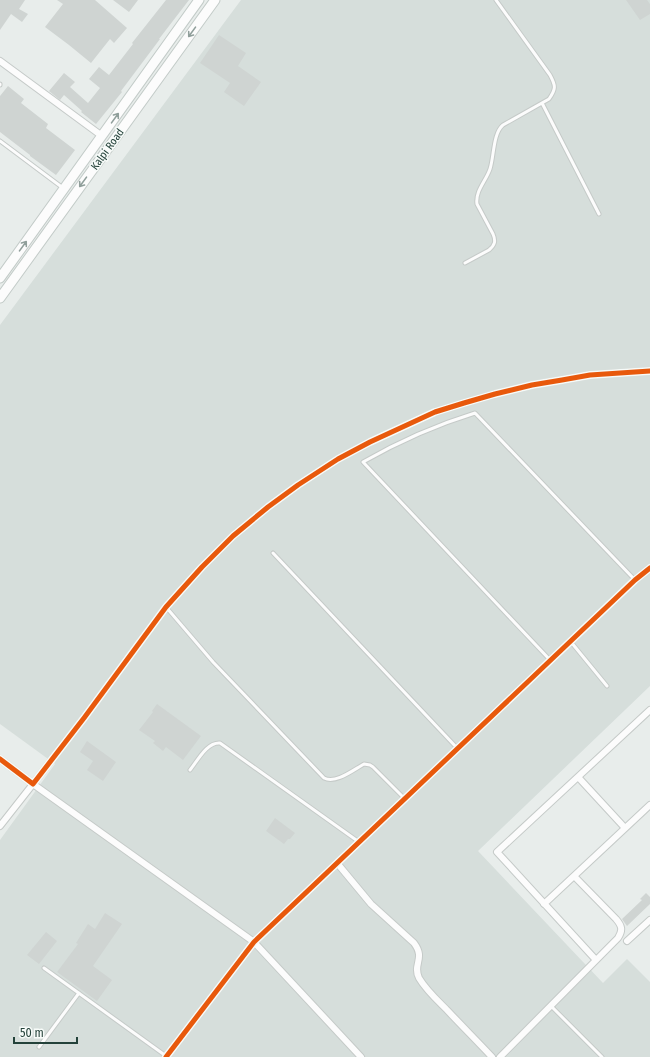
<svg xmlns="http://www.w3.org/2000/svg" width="650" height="1057" font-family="'Fira Sans Condensed',sans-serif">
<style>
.built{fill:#d6dedb}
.building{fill:#cfd4d2}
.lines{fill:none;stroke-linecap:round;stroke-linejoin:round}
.service-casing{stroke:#c5cac8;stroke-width:5}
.minor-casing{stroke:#c5cac8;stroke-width:8}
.secondary-casing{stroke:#c3cbc8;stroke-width:11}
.service{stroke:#fcfcfc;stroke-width:3}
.minor{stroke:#fcfcfc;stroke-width:6}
.secondary{stroke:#fcfcfc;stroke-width:9}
.cycleway-casing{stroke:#f7fbf9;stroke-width:8}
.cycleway{stroke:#e8590c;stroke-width:5}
.oneway{stroke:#909f9b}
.labels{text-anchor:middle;stroke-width:3;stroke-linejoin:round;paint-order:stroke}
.street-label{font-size:11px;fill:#24423a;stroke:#f7fbf9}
</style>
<rect width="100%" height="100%" fill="#e8edeb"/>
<!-- built -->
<path class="built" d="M241 0H650V686L478 851 603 983 627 959 650 982V1057H0V840L55 764 0 724V325Z"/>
<!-- building -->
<path class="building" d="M0 0H25L19 9 28 14 22 22 11 14 0 30Z
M57 0H95L127 28 114 43 110 39 91 63 69 45 45 27 63 4Z
M113 0H138L129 12Z
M166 0H189L159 39H160L121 91 122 92 96 124 81 112 82 111 64 95 60 100 49 91 64 73 75 82 70 87 88 103 100 88 89 79 99 67 109 75 133 44 132 43Z
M626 0H647L650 4V14L640 20Z
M219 35 246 53 238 66 261 82 244 106 224 92 230 83 200 63Z
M8 86 24 99 21 103 48 124 46 128 75 150 56 175 30 156V155L0 132V96Z
M157 704 201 736 183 760 166 747 163 751 153 743 155 741 139 730 153 712 152 711Z
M87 741 116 762 103 781 87 770 93 761 80 752Z
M275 818 295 833 290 839H288L284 844 266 831Z
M646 893 650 897V904L627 926 622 919 642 900 640 899Z
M105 913 122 924 93 966 112 980 97 1001 57 972 78 944 76 943 88 924 95 929Z
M46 932 57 941 39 964 27 955Z"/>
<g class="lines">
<defs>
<path id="service" d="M0 85V84
M542 103 599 214
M0 141 63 188
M465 263 489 250C495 245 496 241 493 234L477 204C475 191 486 181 490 169 494 157 493 133 503 125L549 99C556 89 556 86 550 75L496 0
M273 553 458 749
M166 607 213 662 324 778C336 784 353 770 364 764L370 765 373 767 405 799
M571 642 607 686
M551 661 363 462C398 442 436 425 475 413L635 580
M190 770C198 760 207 742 220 743L359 842
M44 968 166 1056
M551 1006 602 1057
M39 1047 79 993"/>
<path id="minor" d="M0 61 102 136
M0 759 33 784 84 718 166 607 202 567 233 536 268 507 298 485 338 459 370 442 435 412 464 403 495 394 532 385 562 380 590 375 650 371
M578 777 625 828
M0 826 33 784 254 942 361 1057
M337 863 371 904 414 943C426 959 412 964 419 978 426 990 437 1000 447 1010 462 1026 477 1041 492 1057
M544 904 650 805
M627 941 650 920
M596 960 497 852 650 710
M166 1057 254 942 635 580 650 568
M500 1057 618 938C623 930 622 926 616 919L574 876"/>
<path id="secondary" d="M0 278 199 0
M0 298 215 0"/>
</defs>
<!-- service casing -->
<use href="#service" class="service-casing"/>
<!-- minor casing -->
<use href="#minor" class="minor-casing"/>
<!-- secondary casing -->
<use href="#secondary" class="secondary-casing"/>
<!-- service -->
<use href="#service" class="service"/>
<!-- minor -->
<use href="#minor" class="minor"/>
<!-- secondary -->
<use href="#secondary" class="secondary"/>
<defs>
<path id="cycleway" d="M0 759 33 784 84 718 166 607 202 567 233 536 268 507 298 485 338 459 370 442 435 412 464 403 495 394 532 385 562 380 590 375 650 371
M166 1057 254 942 635 580 650 568"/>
</defs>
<!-- cycleway casing -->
<use href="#cycleway" class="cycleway-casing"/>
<!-- cycleway -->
<use href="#cycleway" class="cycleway"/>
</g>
<!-- one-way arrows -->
<defs><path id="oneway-shaft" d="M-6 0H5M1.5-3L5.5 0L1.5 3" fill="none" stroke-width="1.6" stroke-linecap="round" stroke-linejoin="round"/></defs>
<g class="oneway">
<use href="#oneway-shaft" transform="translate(192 32) rotate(126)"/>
<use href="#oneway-shaft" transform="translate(115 118) rotate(-54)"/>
<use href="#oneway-shaft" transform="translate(83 182) rotate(126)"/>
<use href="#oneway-shaft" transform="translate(23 246) rotate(-54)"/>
</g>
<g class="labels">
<!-- street labels -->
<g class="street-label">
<text transform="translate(107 149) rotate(-54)" y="4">Kalpi Road</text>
</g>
</g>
<!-- scale -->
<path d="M14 1037v6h63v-6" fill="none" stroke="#24423a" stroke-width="2"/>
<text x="20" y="1037" font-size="12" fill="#24423a" stroke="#f7fbf9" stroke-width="3" paint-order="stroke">50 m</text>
</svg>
